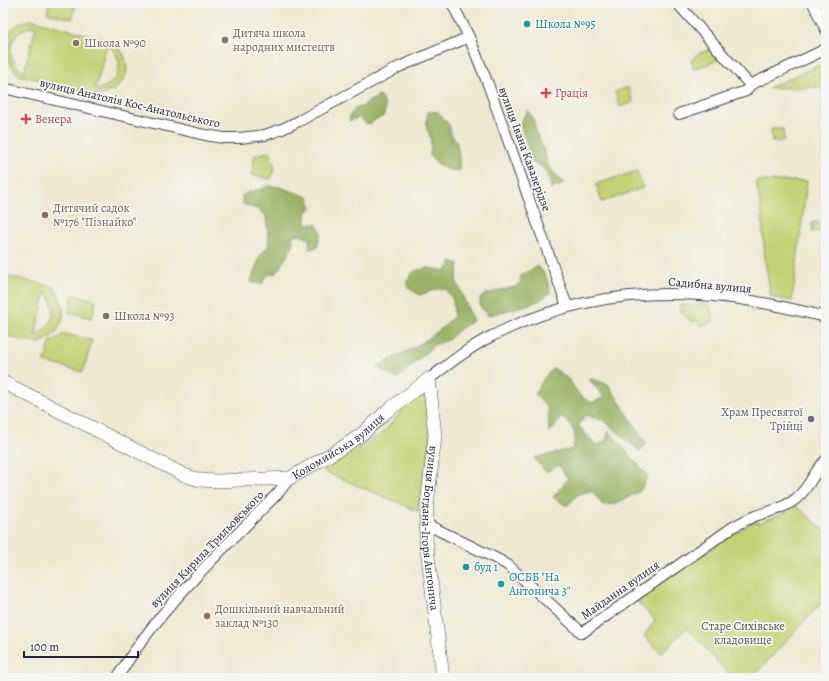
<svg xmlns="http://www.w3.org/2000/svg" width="829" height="681" font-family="Alegreya,serif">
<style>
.green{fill:#c3d275;stroke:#727a58;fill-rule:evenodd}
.forest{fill:#9ab466;stroke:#5e6b50}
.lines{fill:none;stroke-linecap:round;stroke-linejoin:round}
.minor-casing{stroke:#414051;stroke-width:12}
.major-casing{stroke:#414051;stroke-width:14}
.minor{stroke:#fff;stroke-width:10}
.major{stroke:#fff;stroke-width:13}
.culture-dot{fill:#0f9aa8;stroke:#f6f6f2;stroke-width:1.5}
.education-dot{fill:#8d6e63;stroke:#f6f6f2;stroke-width:1.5}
.health-dot{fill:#e0444e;stroke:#f6f6f2;stroke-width:1.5}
.worship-dot{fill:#6b7280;stroke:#f6f6f2;stroke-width:1.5}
.labels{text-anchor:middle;stroke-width:3.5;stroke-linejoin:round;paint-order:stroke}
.culture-label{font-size:12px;fill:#0d838f;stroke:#f6f6f2;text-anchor:start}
.education-label{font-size:12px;fill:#785e54;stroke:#f6f6f2;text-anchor:start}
.health-label{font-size:12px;fill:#be3a42;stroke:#f6f6f2;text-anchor:start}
.street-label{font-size:12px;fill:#22223b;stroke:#f6f6f2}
.worship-label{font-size:12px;fill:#5b616d;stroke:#f6f6f2;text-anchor:end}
.park-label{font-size:12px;fill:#52574c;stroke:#f6f6f2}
</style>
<rect width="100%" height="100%" fill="#f6f6f2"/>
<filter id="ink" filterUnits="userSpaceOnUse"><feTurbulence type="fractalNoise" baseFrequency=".025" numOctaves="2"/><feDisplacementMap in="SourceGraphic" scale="8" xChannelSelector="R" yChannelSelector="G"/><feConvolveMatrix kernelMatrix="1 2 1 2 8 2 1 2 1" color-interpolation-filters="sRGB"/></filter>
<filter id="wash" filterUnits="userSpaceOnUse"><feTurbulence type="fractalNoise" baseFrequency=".012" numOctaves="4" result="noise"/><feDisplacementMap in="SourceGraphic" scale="16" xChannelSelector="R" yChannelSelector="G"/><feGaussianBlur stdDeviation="0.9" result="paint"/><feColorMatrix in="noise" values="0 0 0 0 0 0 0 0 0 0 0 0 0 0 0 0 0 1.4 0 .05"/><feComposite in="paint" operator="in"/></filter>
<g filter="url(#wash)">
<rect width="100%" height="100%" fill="#eee8d0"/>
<!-- green -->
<path class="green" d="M49 3H76L72 19 47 13Z
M33 20 112 41C137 61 129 91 98 95L19 75C0 57 0 23 33 20ZM29 27H36L24 72C4 59 7 35 29 27ZM107 45C128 59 120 86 95 90Z
M711 48 721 59 694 69 691 61 696 55Z
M826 62V167L823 87 768 88Z
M628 87 633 102 620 107 615 92Z
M771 129H783L784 141 772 142Z
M270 152 275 169 271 179 251 175 255 155Z
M637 171 643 188 602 202 596 184Z
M756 181H807L792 301 771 297 765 261 762 215Z
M813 222 826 223V233L812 231Z
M3 275 54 287C65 303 68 320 53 335 49 338 44 342 39 343 34 344 10 337 3 335ZM46 291C58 309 55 326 35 335Z
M73 295 96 300 92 318 69 313Z
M680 305H709L714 322 700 326 697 321H690L681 311Z
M65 334 92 340 83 372 45 362 50 342Z
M424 397C441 420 423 483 418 511L323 471 384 432 413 398Z
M794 504 826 532V598L752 678H732L687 628 661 653 644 636 655 620 635 599 735 533 755 521 759 523 786 512Z"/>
<!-- forest -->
<path class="forest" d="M380 96C385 104 387 108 383 117L376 119 370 124 365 123 362 119 358 118 349 121 351 114 356 108 363 107 366 103Z
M528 110 535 124V132L539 138 549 167 564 184 551 189C548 173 547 167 532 162 530 150 523 136 520 123Z
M428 112H438L449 125 451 134 456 141 458 149 460 171C444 170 439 167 430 155L431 139 426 126Z
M267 186 280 187 308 197 312 207 306 213V224H316L321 232 317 247 309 249 310 239 297 234 292 237 293 246 280 267 276 273 267 275 262 284 251 282 259 257 269 245 266 216 257 209 243 204 242 196C252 188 257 193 267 186Z
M452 261 459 264 456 280 473 321 461 328 448 340 434 345 397 379 376 367C404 353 433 340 454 316L453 300 446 289H436L420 295 410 289 406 282 414 271 428 268 446 271Z
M538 266C544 273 550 282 550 292 540 303 526 305 512 309 504 311 496 314 487 315L480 306V298L486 294 496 291 515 287 521 281 520 276Z
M554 368 569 380 581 397 592 403 604 397 588 378 608 384 647 444 639 451 605 421 586 415 578 425 596 446 606 440 609 431 648 476 640 491 616 504 603 505 592 491 580 493 567 506 553 497 568 479 559 465 546 472 534 458 573 449C576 433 576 428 561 417L554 428 549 433 548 409 535 394 544 378Z"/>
</g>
<g filter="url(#ink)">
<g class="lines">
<defs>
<path id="minor" d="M452 3 469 37 488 84 567 306
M677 3 750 85
M813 3 826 30
M3 88 205 135 224 138H240L265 135 282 129 299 121 399 67 469 37
M679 114 746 91 750 85 826 49
M429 379C449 364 469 347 492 336 561 301 635 289 713 296 751 299 789 308 826 317
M426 524 499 560 509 566 582 633 733 527C740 523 748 519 755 516 770 511 786 508 798 497 810 486 815 470 826 460
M117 678C159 608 220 552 277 494L290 478"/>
<g id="major">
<path id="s1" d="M429 379 435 436 427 505 426 540 443 678"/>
<path id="s2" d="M3 382 184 475 200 480 217 481 290 478 343 447 362 434 386 412 429 379"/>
</g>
</defs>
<!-- minor casing -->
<use href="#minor" class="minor-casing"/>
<!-- major casing -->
<use href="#major" class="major-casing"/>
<!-- minor -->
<use href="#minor" class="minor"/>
<!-- major -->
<use href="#major" class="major"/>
</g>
</g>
<!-- markers -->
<g class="culture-dot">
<circle cx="527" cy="24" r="4"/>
<circle cx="466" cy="567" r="4"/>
<circle cx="501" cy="584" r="4"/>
</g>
<g class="education-dot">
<circle cx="225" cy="40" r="4"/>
<circle cx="76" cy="43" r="4"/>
<circle cx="45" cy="215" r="4"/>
<circle cx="106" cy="316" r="4"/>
<circle cx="207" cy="616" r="4"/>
</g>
<g class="health-dot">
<path d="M544 87h4v4h4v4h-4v4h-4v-4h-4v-4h4z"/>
<path d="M24 113h4v4h4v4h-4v4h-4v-4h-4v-4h4z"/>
</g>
<circle class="worship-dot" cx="811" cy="419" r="4"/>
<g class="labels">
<!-- culture labels -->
<g class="culture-label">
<text x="535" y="28">Школа №95</text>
<text x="474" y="571">буд 1</text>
<text x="509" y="581">ОСББ "На<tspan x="509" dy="14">Антонича 3"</tspan></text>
</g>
<!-- education labels -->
<g class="education-label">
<text x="233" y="37">Дитяча школа<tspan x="233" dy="14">народних мистецтв</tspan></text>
<text x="84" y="47">Школа №90</text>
<text x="53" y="212">Дитячий садок<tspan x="53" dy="14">№176 "Пізнайко"</tspan></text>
<text x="114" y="320">Школа №93</text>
<text x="215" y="613">Дошкільний навчальний<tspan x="215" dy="14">заклад №130</tspan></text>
</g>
<!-- health labels -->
<g class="health-label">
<text x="555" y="97">Грація</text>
<text x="35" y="123">Венера</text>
</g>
<!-- street labels -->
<g class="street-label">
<text transform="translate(130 103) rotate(13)" y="4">вулиця Анатолія Кос-Анатольського</text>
<text transform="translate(525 149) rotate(70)" y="4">вулиця Івана Кавалерідзе</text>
<text transform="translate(710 285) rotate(5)" y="4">Садибна вулиця</text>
<text dy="4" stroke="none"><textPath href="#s2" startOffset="368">Коломийська вулиця</textPath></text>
<text dy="4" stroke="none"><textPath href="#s1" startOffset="150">вулиця Богдана-Ігоря Антонича</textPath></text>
<text transform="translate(207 549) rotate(-46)" y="4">вулиця Кирила Трильовського</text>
<text transform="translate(620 590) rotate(-35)" y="4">Майданна вулиця</text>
</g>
<!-- worship labels -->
<g class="worship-label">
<text x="803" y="416">Храм Пресвятої<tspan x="803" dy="14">Трійці</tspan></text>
</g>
<!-- park labels -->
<g class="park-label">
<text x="743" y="630">Старе Сихівське<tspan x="743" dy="14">кладовище</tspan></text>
</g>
</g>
<!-- margin -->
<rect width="829" height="681" fill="none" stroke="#f6f6f2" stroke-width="16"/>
<!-- scale -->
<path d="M24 651v6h114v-6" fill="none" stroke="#22223b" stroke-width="2"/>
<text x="30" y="651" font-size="12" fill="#22223b" stroke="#f6f6f2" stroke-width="3" paint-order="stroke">100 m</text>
</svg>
